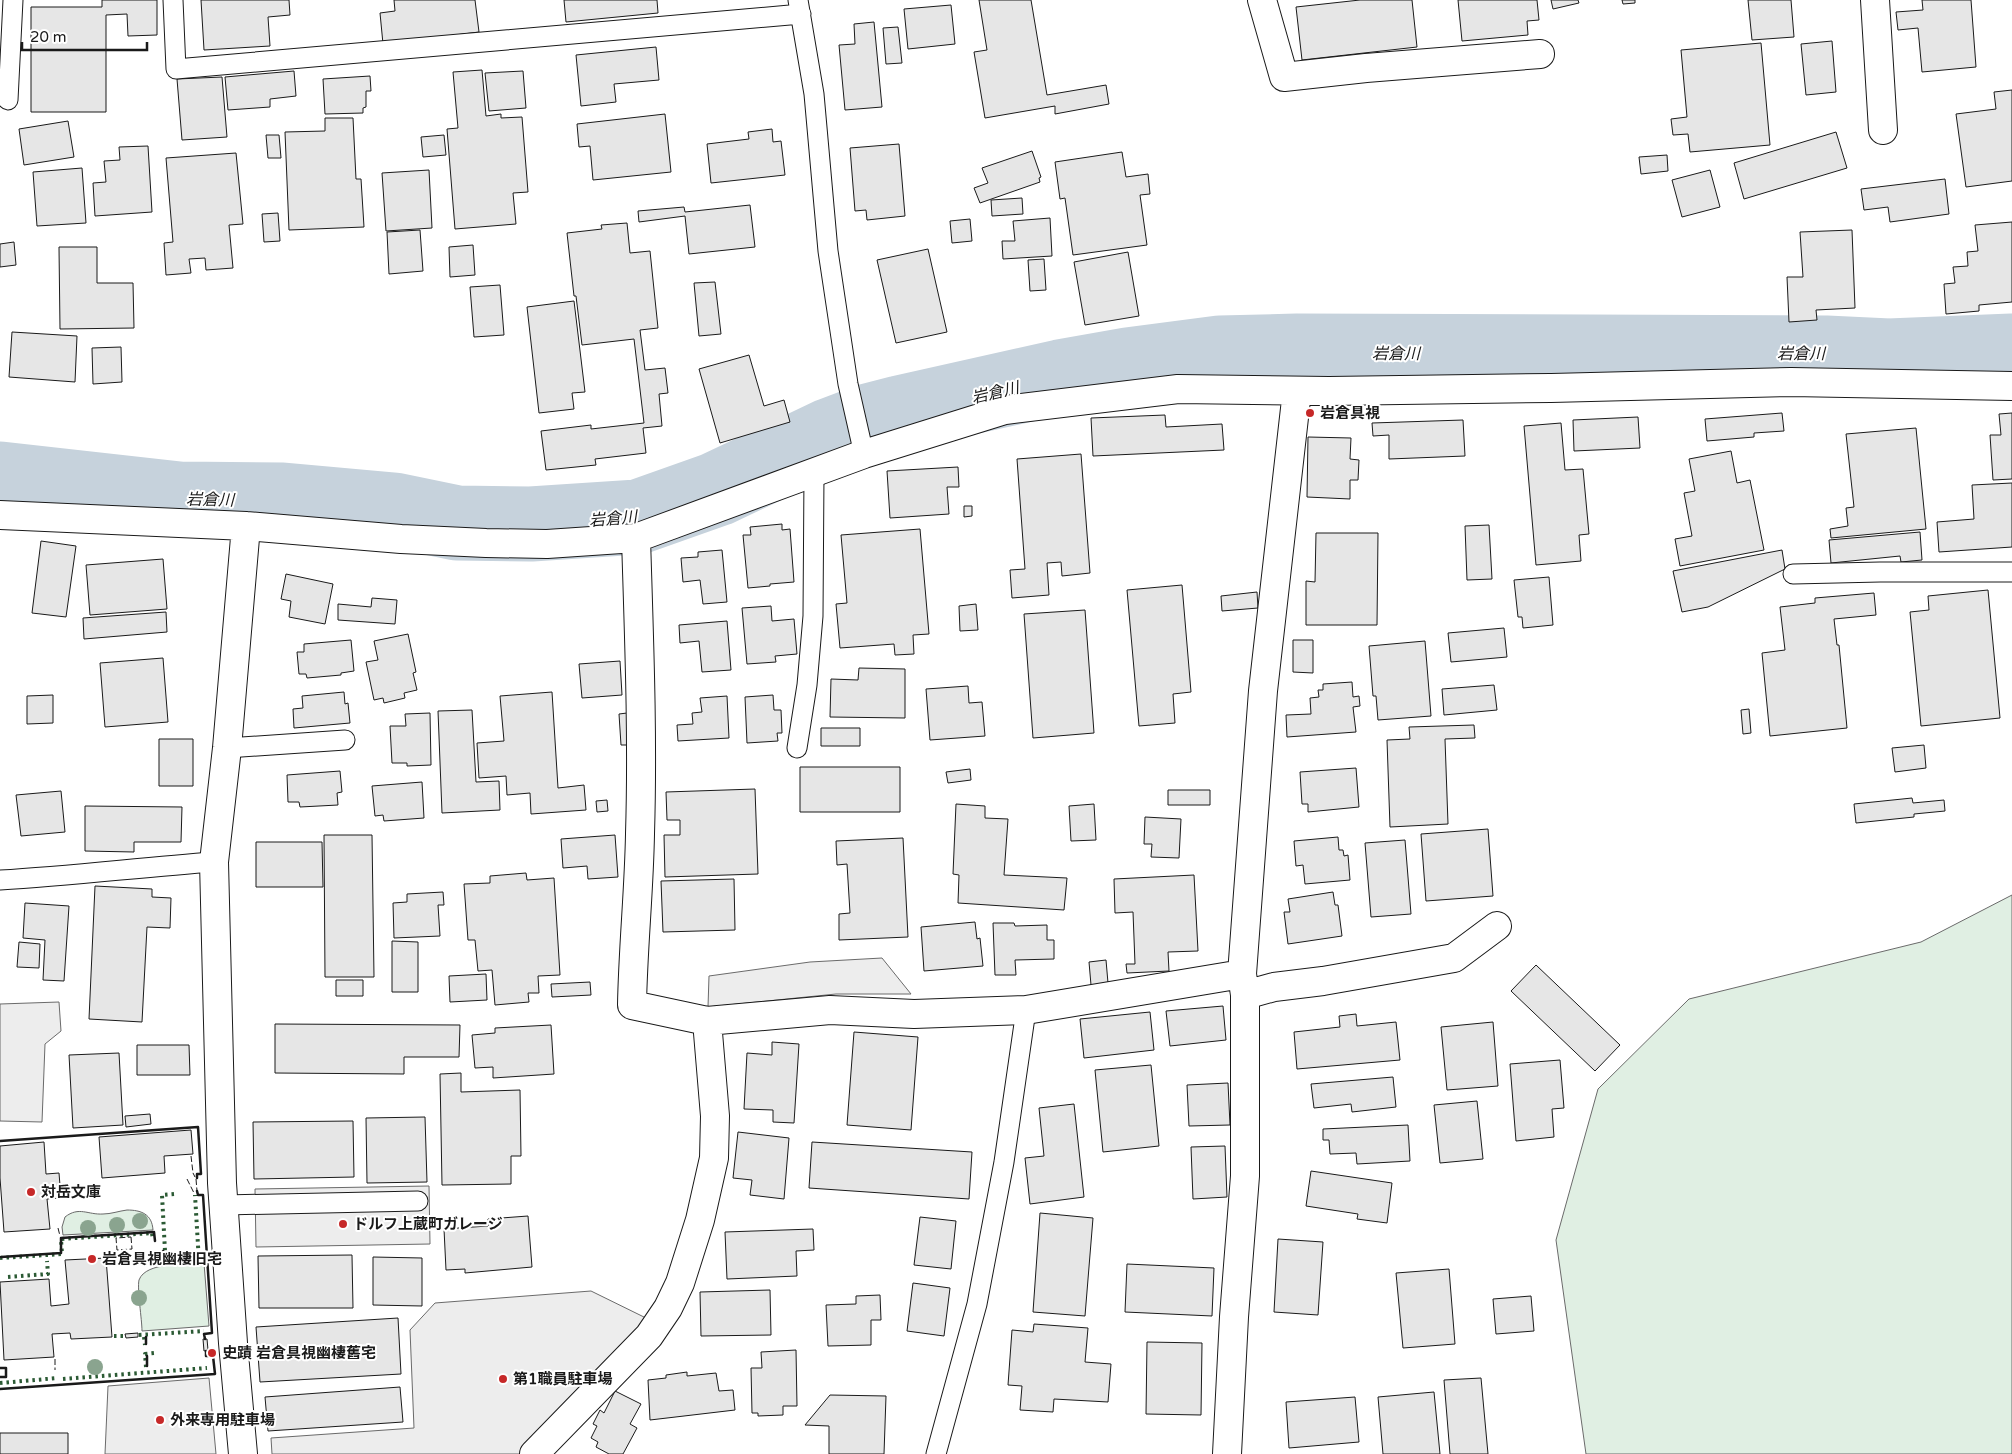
<svg xmlns="http://www.w3.org/2000/svg" width="2012" height="1454" font-family="'Varela Round','Noto Sans JP',sans-serif">
<style>
.green{fill:#e0efe3;stroke:#6a6a6a}
.parking{fill:#ededed;stroke:#6a6a6a}
.lines{fill:none;stroke-linecap:round;stroke-linejoin:round}
.river{stroke:#c6d2dc;stroke-width:75}
.building{fill:#e6e6e6;stroke:#1a1a1a}
.service-casing{stroke:#1a1a1a;stroke-width:21}
.minor-casing{stroke:#1a1a1a;stroke-width:30}
.service{stroke:#fff;stroke-width:19}
.minor{stroke:#fff;stroke-width:28}
.hedge{stroke:#2b5a34;stroke-width:4;stroke-dasharray:2.5 4;stroke-linecap:butt}
.fence{stroke:#1a1a1a;stroke-width:1;stroke-dasharray:6 2.5;stroke-linecap:butt}
.wall{stroke:#1a1a1a;stroke-width:2.5}
.tree{fill:#8aa48f}
.poi-dot{fill:#c62828;stroke:#fff;stroke-width:2}
.labels{text-anchor:middle;stroke-width:4;stroke-linejoin:round;paint-order:stroke}
.poi-label{font-size:15px;font-weight:bold;fill:#1a1a1a;stroke:#fff;text-anchor:start}
.water-label{font-size:16px;font-style:italic;fill:#1a1a1a;stroke:#fff}
</style>
<rect width="100%" height="100%" fill="#fff"/>
<!-- green -->
<path class="green" d="M2012 895V1454H1586L1556 1240 1598 1089 1689 999 1921 942Z
M127 1210C141 1210 152 1214 153 1230L63 1235 62 1227 65 1217C79 1206 88 1215 103 1214 111 1214 119 1211 127 1210Z
M204 1263 209 1326 142 1331C142 1320 137 1289 139 1280 146 1261 188 1265 204 1263Z"/>
<!-- parking -->
<path class="parking" d="M882 958 911 994H836L708 1007 709 976 810 962Z
M59 1002 61 1031 45 1044 42 1122 0 1121V1004Z
M429 1186 430 1244 256 1247 255 1189Z
M591 1291 648 1319 525 1454H272L271 1438 414 1428 410 1330 435 1303Z
M209 1378 216 1454H105L108 1386Z"/>
<g class="lines">
<!-- river -->
<path class="river" d="M0 479 179 499 283 500 394 510 457 523 531 524 638 517 717 489 831 435 868 421 899 413 1060 377 1128 365 1220 353 1297 351 1826 353 1889 356 2012 351"/>
</g>
<!-- building -->
<path class="building" d="M102 0H157V35L128 36 127 14 106 15V112H31V7H102Z
M201 0H289L290 15 268 17 270 46 204 50Z
M394 0H475L479 32 383 44 380 13 395 11Z
M564 0H657L658 13 566 22Z
M979 0H1031L1047 95 1106 85 1109 104 1055 114V106L1049 107 985 118 974 52 987 50Z
M1360 0H1412L1417 47 1302 60 1296 7Z
M1458 0H1537L1539 20 1527 21 1528 35 1462 41Z
M1551 0H1578L1579 3 1553 9Z
M1622 0H1635V3L1623 4Z
M1748 0H1791L1794 37 1752 40Z
M1922 0H1971L1976 67 1922 72 1918 28 1898 30 1896 12 1923 10Z
M951 5 955 44 908 49 904 9Z
M874 22 882 107 845 110 839 45 855 44 854 24Z
M898 27 902 63 886 64 883 28Z
M1832 41 1836 92 1806 95 1801 44Z
M1761 43 1770 145 1690 152 1688 134 1673 135 1671 119 1687 117 1681 50Z
M656 47 659 80 614 84 616 102 581 106 576 55Z
M482 70 486 116 501 114V118L522 117 528 192 513 193 516 224 455 229 447 129 458 128 453 72Z
M294 71 296 96 270 99V107L228 110 225 77Z
M523 71 526 108 489 111 485 73Z
M370 76 371 91H366V107L363 108V113L325 114 323 79Z
M222 77 227 137 182 140 177 79Z
M2012 90V181L1966 187 1956 114 1996 109 1994 92Z
M665 114 671 172 593 180 590 146 579 147 577 124Z
M325 118H353L356 179H361L364 227 289 230 285 132 325 131Z
M68 121 74 157 24 165 19 129Z
M772 129 773 142 781 141 785 175 711 183 707 144 749 139 748 132Z
M1836 132 1847 168 1744 199 1734 163Z
M266 135H279L281 158H268Z
M444 135 446 155 423 157 421 137Z
M899 144 905 216 867 220 866 210 855 211 850 148Z
M148 146 152 212 95 216 93 183 106 182 104 161 120 160 119 147Z
M1032 151 1041 177 1039 178 1040 182 980 203 974 188 988 183 982 168Z
M1122 152 1126 177 1148 174 1150 194 1140 195 1147 245 1073 255 1065 198 1060 199 1055 162Z
M236 153 243 224 229 225 233 268 206 270 205 258 189 259 191 273 166 275 164 243 173 242 166 158Z
M1667 155 1668 171 1641 174 1639 157Z
M82 168 86 223 37 226 33 172Z
M429 170 432 228 386 231 382 173Z
M1710 170 1720 207 1682 217 1672 180Z
M1945 179 1949 214 1890 222 1888 207 1864 210 1861 189Z
M1022 198 1023 214 992 216 991 200Z
M750 205 755 247 689 254 685 216 639 222 638 211 684 207 685 212Z
M278 213 280 241 264 242 262 214Z
M1050 218 1052 256 1003 259 1002 241H1015L1013 221Z
M970 219 972 241 952 243 950 221Z
M2012 222V302L1979 305V311L1946 314 1944 284 1955 283 1953 267 1968 266 1967 252 1978 251 1975 225Z
M627 223 630 253 650 251 658 328 640 330 645 370 665 368 668 393 659 394 662 426 643 428 646 453 595 459 596 465 546 470 541 431 591 425V429L644 423 634 339 582 345 576 296H574L567 233 602 229 601 225Z
M420 230 423 271 389 274 387 232Z
M1852 230 1855 308 1816 310 1817 320 1789 322 1787 277H1803L1800 232Z
M14 242 16 265 0 267V244Z
M473 245 475 275 450 277 449 247Z
M59 247H97V283H133L134 328 60 329Z
M928 249 947 332 896 343 877 260Z
M1128 252 1139 316 1085 325 1074 262Z
M1044 259 1046 290 1030 291 1028 260Z
M715 282 721 334 699 336 694 283Z
M500 285 504 335 474 337 470 287Z
M574 301 585 392 572 393 574 409 539 413 527 307Z
M12 332 77 336 75 382 9 377Z
M121 347 122 382 93 384 92 348Z
M749 355 764 406 784 400 790 422 720 443 699 369Z
M1782 413 1784 431 1754 433V437L1707 441 1705 419Z
M2012 413V479L1993 480 1990 435H2001L1999 414Z
M1165 415 1166 427 1222 424 1224 450 1093 456 1091 418Z
M1638 417 1640 448 1574 451 1573 420Z
M1463 420 1465 456 1389 459V435L1373 436 1372 423Z
M1561 423 1565 470 1583 469 1589 534 1579 535 1581 561 1536 565 1524 426Z
M1916 428 1926 529 1831 538 1830 529 1848 526 1846 508 1854 507 1846 434Z
M1308 437 1351 438 1350 459 1359 460 1358 480H1350V499L1307 497Z
M1731 451 1737 483 1750 480 1764 550 1680 566 1675 539 1692 536 1684 493 1695 491 1689 459Z
M1081 454 1090 573 1062 576 1061 562 1047 563 1049 595 1012 598 1010 570 1025 569 1017 459Z
M958 467 959 487H947L949 514 890 518 887 471Z
M2012 483V547L1939 552 1937 522 1974 519 1972 485Z
M964 506H972V516L964 517Z
M782 524V530L790 529 794 582 770 584V586L748 588 743 535H751L750 527Z
M1489 525 1492 579 1467 580 1465 526Z
M920 529 929 634 913 635 914 654 895 655 894 644 840 648 836 604 847 603 841 535Z
M1920 532 1922 560 1901 562 1900 556 1831 563 1829 540Z
M1316 533H1378L1377 625H1306V581L1315 582Z
M41 541 76 546 66 617 32 613Z
M722 550 727 602 703 604 700 580 683 582 681 558 698 557V552Z
M1782 550 1785 569 1708 607 1682 612 1673 571Z
M163 559 167 609 90 615 86 565Z
M286 574 333 584 325 624 289 617 291 601 281 599Z
M1549 577 1553 625 1523 628 1522 617H1518L1514 580Z
M1182 585 1191 692 1173 694 1175 723 1139 726 1127 590Z
M1988 590 2000 718 1921 726 1910 612 1929 610 1928 596Z
M1257 592 1258 608 1222 611 1221 596Z
M1874 593 1876 615 1834 619 1837 645H1839L1847 728 1770 736 1762 653 1785 650 1780 607 1815 603V598Z
M372 598 397 600 395 624 338 620V604L371 607Z
M976 604 978 630 960 631 959 606Z
M771 606 772 621 794 619 797 654 775 656 776 662 747 664 742 608Z
M1085 610 1094 733 1033 738 1024 614Z
M166 612 167 632 84 639 83 618Z
M727 621 731 670 702 672 699 641 680 643 679 625Z
M1504 628 1507 657 1451 662 1448 633Z
M408 634 416 672 413 673 417 690 404 693 405 698 384 703 383 698 374 700 366 662 378 660 374 641Z
M351 640 354 671 341 673V675L307 678 306 674H299L297 652H304V644Z
M1293 640H1313V673L1293 672Z
M1425 641 1431 716 1378 720 1376 696H1373L1369 646Z
M163 658 168 722 105 727 100 663Z
M620 661 622 695 582 698 579 664Z
M859 668 905 669V718L830 717 831 679 858 680Z
M1352 682 1353 697 1359 696 1360 706 1353 707 1356 732 1287 737 1286 715 1311 714 1310 698 1319 697 1318 690H1323V684Z
M1494 685 1497 710 1444 715 1442 689Z
M968 686 969 703 982 702 985 736 930 740 926 689Z
M344 692 345 704 348 703 350 723 294 728 293 709 303 708 302 696Z
M552 692 558 788 584 785 586 810 531 814 530 793 507 795 506 776 479 778 477 743 504 741 500 696Z
M53 695V723L27 724V696Z
M773 695 774 710H781L782 733H777L778 741 747 743 745 697Z
M727 696 729 738 678 741 677 725 693 724 692 713 702 712 700 698Z
M1749 709 1751 733 1743 734 1741 710Z
M472 710 476 782 499 781 500 810 442 813 438 711Z
M430 713 431 765 407 766V763H392L390 726H406L405 714Z
M627 713 630 745H621L619 714Z
M1474 725 1475 738 1445 739 1448 824 1390 827 1387 740 1410 739 1409 727Z
M821 728H860V746H821Z
M159 739H193V786H159Z
M1924 745 1926 768 1895 772 1892 748Z
M800 767H900V812H800Z
M1356 768 1359 807 1308 812V804H1302L1300 772Z
M970 769 971 780 948 783 946 772Z
M340 771 342 792 337 793 338 805 300 807 299 802H288L287 775Z
M422 782 424 818 384 821 383 815 375 816 372 786Z
M755 789 758 874 665 877 664 835H680V820H667L666 792Z
M1168 790H1210V805H1168Z
M61 791 65 832 21 836 16 795Z
M1912 798 1913 803 1944 800 1945 811 1914 814V817L1856 823 1854 804Z
M607 800 608 811 597 812 596 801Z
M956 804 985 806V818L1008 819 1004 875 1067 878 1064 910 958 903 959 875 953 874Z
M1094 804 1096 840 1071 841 1069 806Z
M85 806 182 807 181 842H134V852L85 851Z
M1145 817 1181 819 1179 858 1151 857 1152 844H1144Z
M1488 829 1493 896 1426 901 1421 834Z
M324 835H372L374 977H325Z
M615 835 618 877 588 879 587 866 563 868 561 839Z
M1338 837 1339 850H1343L1344 856 1348 855 1350 880 1305 884 1303 865 1296 866 1294 841Z
M903 838 908 937 839 940V914L850 913 847 864 837 865 836 841Z
M1405 840 1411 914 1371 917 1365 843Z
M256 842H322L323 887H256Z
M526 873 527 880 554 878 560 975 538 976 539 993H528L529 1002 495 1005 492 970 478 971 475 940H468L464 884 490 883V876Z
M1194 875 1198 951 1168 952 1169 971 1127 973 1126 964H1135L1133 912 1115 913 1114 879Z
M734 879 735 930 663 932 661 881Z
M95 886 152 889V897L171 898 170 928 147 927 142 1022 89 1019Z
M443 892 444 905H438L440 936 394 938 393 903 407 902V894Z
M1333 892 1335 905H1338L1342 936 1288 944 1284 912H1290L1288 899Z
M25 903 69 906 64 981 43 980 45 940 23 938Z
M975 922 977 939 980 938 983 966 924 971 921 927Z
M993 923H1014L1015 926 1047 925V940H1054V959L1015 960 1016 975H995Z
M392 941 418 942V992H392Z
M19 942 40 944 39 968 17 967Z
M1106 960 1108 983 1091 985 1089 962Z
M1536 965 1620 1045 1595 1071 1511 991Z
M486 974 487 1000 450 1002 449 976Z
M336 980H363V996H336Z
M590 982 591 995 552 997 551 984Z
M1223 1006 1226 1040 1170 1046 1166 1011Z
M1150 1012 1154 1050 1084 1058 1080 1019Z
M1356 1014 1357 1026 1396 1022 1400 1060 1297 1069 1294 1032 1340 1027 1339 1016Z
M1493 1022 1498 1086 1447 1090 1441 1027Z
M275 1024 460 1025 459 1057H404V1074L275 1073Z
M551 1025 554 1074 493 1078V1067L475 1068 472 1035 495 1033V1028Z
M854 1032 918 1037 911 1130 847 1125Z
M772 1042 799 1044 794 1123 773 1122V1110L744 1109 747 1053 772 1055Z
M137 1045H189L190 1075H137Z
M119 1053 123 1125 73 1128 69 1055Z
M1560 1060 1564 1108 1552 1109 1554 1137 1516 1141 1510 1064Z
M1151 1065 1159 1146 1103 1152 1095 1070Z
M461 1073V1092L520 1090 521 1156H511V1184L442 1185 440 1074Z
M1393 1077 1396 1107 1352 1112 1351 1104 1314 1108 1311 1084Z
M1228 1083 1230 1125 1189 1126 1187 1085Z
M1477 1101 1483 1159 1440 1163 1434 1105Z
M1074 1104 1084 1197 1030 1204 1025 1158 1044 1156 1039 1108Z
M150 1114 151 1124 126 1127 125 1116Z
M425 1117 427 1182 367 1183 366 1118Z
M353 1121 354 1177 254 1179 253 1122Z
M1408 1125 1410 1161 1357 1164 1356 1153 1330 1154 1329 1140H1323V1129Z
M191 1130 193 1154 164 1156 165 1173 102 1178 99 1137Z
M738 1132 789 1138 784 1199 750 1195 752 1180 733 1178Z
M44 1142 46 1174 59 1173 61 1198 47 1199 50 1229 4 1232 0 1178V1146Z
M812 1142 972 1152 969 1199 809 1188Z
M1225 1146 1227 1197 1193 1199 1191 1147Z
M1311 1171 1392 1183 1387 1223 1357 1219 1358 1214 1306 1206Z
M1040 1213 1093 1218 1085 1316 1033 1312Z
M528 1216 532 1267 465 1273V1269L446 1270 444 1229 488 1226V1219Z
M920 1217 956 1221 951 1269 914 1265Z
M813 1229 814 1250 796 1251 797 1276 727 1279 725 1232Z
M1278 1239 1323 1242 1318 1315 1274 1312Z
M352 1255 353 1308H259L258 1256Z
M373 1257 422 1258V1306L373 1305Z
M106 1258 112 1337 71 1339 70 1333 52 1334 54 1357 4 1360 0 1282 49 1279 51 1306 69 1304 65 1260Z
M1127 1264 1214 1268 1212 1316 1125 1312Z
M1449 1269 1455 1344 1403 1348 1396 1273Z
M913 1283 950 1288 944 1336 907 1331Z
M770 1290 771 1335 701 1336 700 1292Z
M880 1295 881 1320H871V1345L828 1346 826 1305 856 1304V1296Z
M1531 1296 1534 1331 1496 1334 1493 1299Z
M398 1318 401 1374 260 1382 256 1327Z
M1034 1324 1088 1328 1085 1362 1111 1364 1108 1402 1054 1399 1053 1412 1020 1410 1022 1386 1008 1385 1012 1330 1033 1332Z
M138 1333V1337L126 1338 125 1334Z
M203 1339H207L208 1350 204 1351Z
M1147 1342 1202 1343 1201 1415 1146 1414Z
M796 1350 797 1406H783V1415L758 1416V1413H752L751 1368H762L761 1352Z
M687 1372V1376L716 1373 719 1391 733 1390 735 1410 650 1420 648 1380 666 1378V1375Z
M1481 1378 1488 1454H1450L1444 1380Z
M400 1387 403 1422 268 1431 265 1397Z
M615 1391 641 1404 630 1424 637 1428 623 1454H609L596 1447 598 1442 591 1438 597 1426 593 1424 600 1410 604 1413Z
M1434 1392 1440 1454H1383L1378 1397Z
M830 1395 886 1396 884 1454H829V1426L805 1425Z
M1355 1397 1359 1442 1289 1448 1286 1402Z
M0 1433H68V1454H0Z"/>
<g class="lines">
<defs>
<path id="service" d="M173 0 176 69 801 14
M798 0 814 94 828 251 848 384 863 450
M8 100 13 0
M1793 574 1880 572H2012
M227 748 345 740
M797 748 807 685 813 616 814 474
M0 880C72 876 143 867 214 862
M224 1205 418 1201
M936 1454 977 1304 1004 1162 1026 1010"/>
<path id="minor" d="M1262 0 1284 77 1366 68 1540 54
M1875 0 1883 130
M0 515 246 526 401 539 486 543 547 544 636 538 864 454 1005 410 1178 389 1329 391 1551 388 1791 382 2012 386
M636 538C639 637 643 735 640 834 639 891 633 948 632 1005L707 1021 830 1010 914 1014 1026 1010 1242 974
M1245 995 1274 987 1323 981 1454 958 1497 926
M243 1454 233 1343 222 1183 214 862 227 748 246 526
M534 1454 649 1336 668 1308 680 1283 700 1220 714 1158 715 1116 707 1021
M1227 1454 1234 1317 1245 1176V995L1242 974 1263 691 1297 391"/>
</defs>
<!-- service casing -->
<use href="#service" class="service-casing"/>
<!-- minor casing -->
<use href="#minor" class="minor-casing"/>
<!-- service -->
<use href="#service" class="service"/>
<!-- minor -->
<use href="#minor" class="minor"/>
<!-- hedge -->
<path class="hedge" d="M174 1194 162 1195 165 1251C170 1262 179 1258 189 1258
M161 1251 165 1260 172 1263 199 1262 195 1195
M0 1258 62 1254 61 1239 152 1233 153 1240
M8 1277 48 1274 47 1261
M139 1335 204 1331
M114 1336H124
M144 1337 145 1345
M146 1367 145 1354 155 1353
M63 1379 207 1368
M0 1383 58 1378"/>
<!-- fence -->
<path class="fence" d="M191 1156 193 1173 195 1177
M187 1179 194 1193
M196 1179 197 1191
M58 1228 60 1236
M131 1237 132 1249 117 1250 116 1238Z
M55 1359V1370"/>
<!-- wall -->
<path class="wall" d="M0 1141 198 1127 201 1174H197V1178
M197 1191 198 1195H203L212 1333 204 1334 205 1339
M163 1251C168 1265 183 1260 196 1260
M1 1257 61 1253V1238L154 1232 155 1241
M146 1337V1344
M147 1356V1366
M0 1368H6V1377H0
M0 1389 215 1374 213 1356H206V1351"/>
</g>
<!-- trees -->
<g class="tree">
<circle cx="140" cy="1221" r="8"/>
<circle cx="117" cy="1225" r="8"/>
<circle cx="88" cy="1228" r="8"/>
<circle cx="139" cy="1298" r="8"/>
<circle cx="95" cy="1367" r="8"/>
</g>
<!-- markers -->
<g class="poi-dot">
<circle cx="1310" cy="413" r="5"/>
<circle cx="31" cy="1192" r="5"/>
<circle cx="343" cy="1224" r="5"/>
<circle cx="92" cy="1259" r="5"/>
<circle cx="212" cy="1353" r="5"/>
<circle cx="503" cy="1379" r="5"/>
<circle cx="160" cy="1420" r="5"/>
</g>
<g class="labels">
<!-- poi labels -->
<g class="poi-label">
<text x="1320" y="418">岩倉具視</text>
<text x="41" y="1197">対岳文庫</text>
<text x="353" y="1229">ドルフ上蔵町ガレージ</text>
<text x="102" y="1264">岩倉具視幽棲旧宅</text>
<text x="222" y="1358">史蹟 岩倉具視幽棲舊宅</text>
<text x="513" y="1384">第1職員駐車場</text>
<text x="170" y="1425">外来専用駐車場</text>
</g>
<!-- water labels -->
<g class="water-label">
<text x="1396" y="359">岩倉川</text>
<text x="1801" y="359">岩倉川</text>
<text transform="translate(995 392) rotate(-13)" y="6">岩倉川</text>
<text transform="translate(210 499) rotate(1)" y="6">岩倉川</text>
<text transform="translate(613 518) rotate(-5)" y="6">岩倉川</text>
</g>
</g>
<!-- scale -->
<path d="M22 42v8h125v-8" fill="none" stroke="#1a1a1a" stroke-width="2.5"/>
<text x="30" y="42" font-size="15" fill="#1a1a1a" stroke="#ffffff" stroke-width="4" paint-order="stroke">20 m</text>
</svg>
